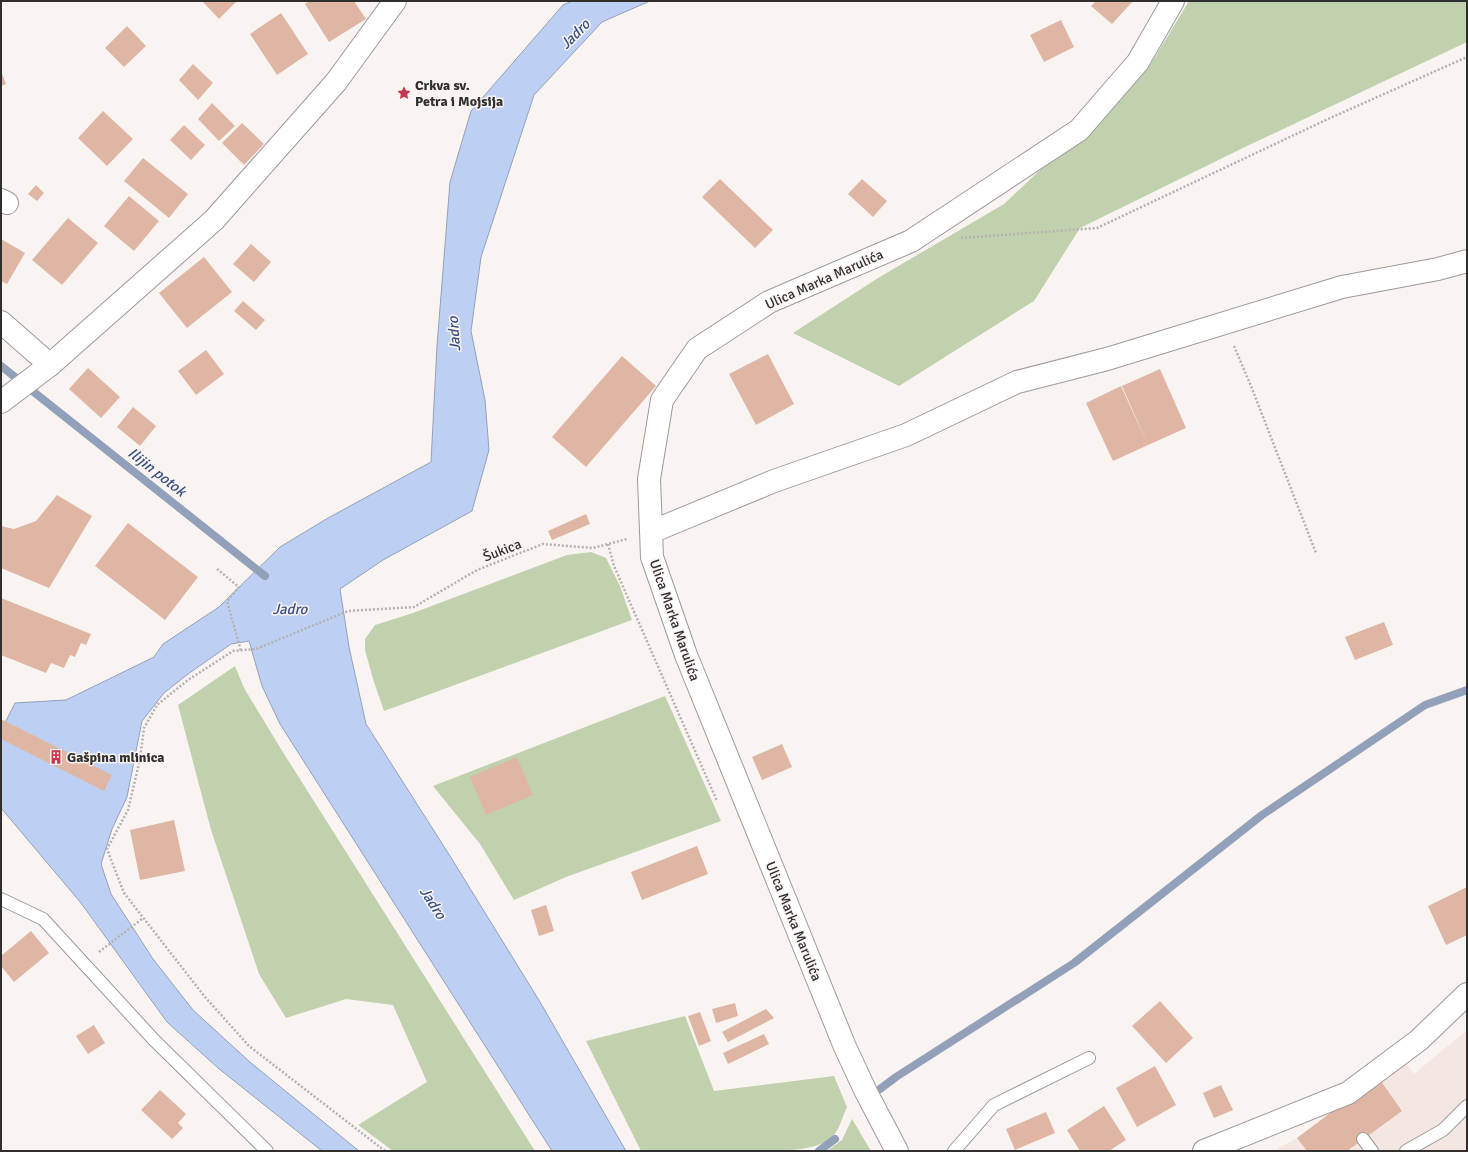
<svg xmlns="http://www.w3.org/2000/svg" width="1468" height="1152" font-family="Signika,sans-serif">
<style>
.built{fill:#f4e7e2}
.green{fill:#c1d1ae}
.water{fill:#bdd0f4;stroke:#93a0b9}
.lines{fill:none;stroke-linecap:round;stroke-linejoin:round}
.stream{stroke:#93a0b9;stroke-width:8}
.building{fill:#dfb6a3}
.lane-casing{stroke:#9e9998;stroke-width:14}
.street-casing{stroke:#9e9998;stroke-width:24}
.secondary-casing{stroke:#9e9998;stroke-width:24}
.path{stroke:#b5b1af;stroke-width:2.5;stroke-dasharray:2 2;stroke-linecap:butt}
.lane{stroke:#fff;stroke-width:12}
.street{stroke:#fff;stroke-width:22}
.secondary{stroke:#fff;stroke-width:22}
.labels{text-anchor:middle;stroke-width:3;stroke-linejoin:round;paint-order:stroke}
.poi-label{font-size:14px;font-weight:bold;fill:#312f2e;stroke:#f9f4f2;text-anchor:start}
.street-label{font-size:14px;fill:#312f2e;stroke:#f9f4f2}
.water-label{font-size:15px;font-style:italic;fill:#385080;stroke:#f9f4f2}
</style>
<rect width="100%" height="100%" fill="#f9f4f2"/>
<!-- built -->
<path class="built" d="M1467 1030V1151H1279L1278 1148 1297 1138 1403 1059 1414 1074Z"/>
<!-- green -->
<path class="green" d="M1189 1H1467V42L1247 146 1080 228 1034 301 899 386 793 333 878 278 1004 204 1149 67Z
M591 552 606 558 620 586 632 620 384 711 373 679 365 650V639L375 625 413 613 567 555Z
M235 666 244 688 281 749 535 1151H393L358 1125 427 1082 393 1005 346 999 286 1018 259 974 211 830 178 705Z
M665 696 721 821 566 877 514 900 480 844 433 786Z
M685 1016 714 1091 834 1076 847 1107C843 1115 840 1128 834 1135 821 1151 786 1150 768 1151H641L586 1041Z
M852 1119 871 1151H827L842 1140Z"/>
<!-- water -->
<path class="water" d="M572 1H650L602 22 534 95 481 257 471 331 485 400 489 450 472 511 383 560 340 589 349 647 366 724 450 856 540 1002 626 1151H552L280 724 262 686 249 641 231 644 188 674 164 693 142 721 127 797 112 829 101 864 111 894 153 959 193 1010 251 1063 359 1151H322L218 1068 167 1022 81 903 1 808V731L15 703 66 700 154 657 163 644 219 607 280 547 328 518 431 462 437 346 450 182 471 111 563 5Z"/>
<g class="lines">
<!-- stream -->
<path class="stream" d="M1 366 265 576
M880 1089 896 1077 1074 963 1262 815 1425 705 1467 690
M819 1151 835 1139"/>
</g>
<!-- building -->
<path class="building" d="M202 1H237L219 19Z
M309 1H354L366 19 329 42 305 4Z
M1096 1H1133L1112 24 1091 6Z
M281 13 308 54 277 75 250 34Z
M1061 20 1074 47 1044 62 1030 35Z
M127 26 146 46 124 67 105 48Z
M193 64 213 83 198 100 179 80Z
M1 71 6 84 1 86Z
M212 103 235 126 219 141 198 119Z
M103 111 133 139 107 166 78 138Z
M242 123 264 144 244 165 222 143Z
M184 125 205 145 191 160 170 140Z
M143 158 188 194 169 218 124 181Z
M720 179 773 230 755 248 702 197Z
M862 179 887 201 873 217 848 194Z
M36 185 44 193 37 201 28 194Z
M129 196 159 221 134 251 104 226Z
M68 218 98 243 62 285 32 260Z
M1 239 25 253 7 284 1 281Z
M251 244 271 262 254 282 233 264Z
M204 257 232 292 187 328 159 293Z
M243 301 265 320 256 330 234 311Z
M206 350 224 374 196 395 178 371Z
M768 354 794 404 756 425 729 374Z
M622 356 656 386 586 467 552 437Z
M88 368 120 397 101 418 69 389Z
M1160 369 1186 428 1148 445 1122 386Z
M1121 386 1148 445 1113 461 1086 403Z
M133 407 156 426 140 446 117 427Z
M57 495 92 516 49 588 1 568V526L14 529 36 521Z
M586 514 590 524 552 540 548 531Z
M128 523 198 577 165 620 95 566Z
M1 598 91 634 86 645 81 643 75 657 70 655 64 668 51 663 46 673 1 655Z
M1384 622 1393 645 1355 660 1345 637Z
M1 719 112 775 104 791 1 739Z
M782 744 792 767 762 780 752 757Z
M517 757 533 795 486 815 470 777Z
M174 820 185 871 140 880 130 830Z
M697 846 708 874 642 900 631 872Z
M1467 887V935L1446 945 1428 906Z
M546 905 554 931 539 936 531 910Z
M31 931 49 953 14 982 1 966V956Z
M1160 1001 1193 1038 1166 1063 1132 1026Z
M735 1003 738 1016 716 1023 712 1009Z
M766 1009 774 1018 728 1042 722 1032Z
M700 1012 711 1041 699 1046 688 1016Z
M94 1025 105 1043 88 1054 76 1036Z
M764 1034 769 1044 728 1064 723 1053Z
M1155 1066 1176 1105 1137 1127 1116 1088Z
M1378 1077 1402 1111 1347 1151H1307L1297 1138Z
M1221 1085 1233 1110 1214 1118 1203 1093Z
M160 1090 186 1114 178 1123 183 1128 172 1139 141 1110Z
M1104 1106 1126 1140 1109 1151H1080L1067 1130Z
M1046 1112 1055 1133 1015 1150 1006 1129Z"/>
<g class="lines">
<defs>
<path id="lane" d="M1 899 43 919 154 1040 267 1151
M1363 1139 1372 1151
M954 1151 994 1105 1089 1058
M1406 1151 1443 1130 1467 1106"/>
<path id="street" d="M1 200 7 203
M1 322 50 365
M651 532 774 481 906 435 1017 382 1107 359 1342 287 1438 269 1467 261
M897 1151 866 1092 845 1047 686 655 652 557 649 479 662 400 697 349 769 302 911 241 1079 130 1138 62 1173 1
M1204 1151 1348 1093 1419 1040 1467 994"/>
<path id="secondary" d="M1 402 50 365 214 220 336 82 395 1"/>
</defs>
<!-- lane casing -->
<use href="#lane" class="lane-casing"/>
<!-- street casing -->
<use href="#street" class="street-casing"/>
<!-- secondary casing -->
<use href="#secondary" class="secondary-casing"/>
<!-- path -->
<path class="path" d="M961 238 1097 228 1328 119 1467 57
M1234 346 1251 386 1316 553
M608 544 614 566 717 801
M217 569 239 587 227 601 241 651
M99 952 143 918
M385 1151 249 1046 205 997 124 893 107 849 128 810 140 759 144 728 157 705 188 680 233 651 256 649 348 611 414 607 477 570 543 544 593 548 627 539"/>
<!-- lane -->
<use href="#lane" class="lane"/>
<!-- street -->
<use href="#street" class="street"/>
<!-- secondary -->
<use href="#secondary" class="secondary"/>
</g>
<!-- icons -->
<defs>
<symbol id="sight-bare" viewBox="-9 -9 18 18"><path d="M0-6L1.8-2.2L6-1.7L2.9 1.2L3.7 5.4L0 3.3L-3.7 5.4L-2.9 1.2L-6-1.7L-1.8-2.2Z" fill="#c8374d" stroke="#f9f4f2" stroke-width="2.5" paint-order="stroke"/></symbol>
<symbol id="building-bare" viewBox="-9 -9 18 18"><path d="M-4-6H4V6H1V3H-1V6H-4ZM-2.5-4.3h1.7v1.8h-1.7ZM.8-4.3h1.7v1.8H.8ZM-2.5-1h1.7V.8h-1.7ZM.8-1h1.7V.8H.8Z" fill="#c8374d" stroke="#f9f4f2" stroke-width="2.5" paint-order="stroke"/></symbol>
</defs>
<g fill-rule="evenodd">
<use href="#sight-bare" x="394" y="83" width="20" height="20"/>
<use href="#building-bare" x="46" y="747" width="20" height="20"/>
</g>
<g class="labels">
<!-- poi labels -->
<g class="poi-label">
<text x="415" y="90">Crkva sv.<tspan x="415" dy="16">Petra i Mojsija</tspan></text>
<text x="67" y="762">Gašpina mlinica</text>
</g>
<!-- street labels -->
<g class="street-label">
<text transform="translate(824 279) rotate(-24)" y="5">Ulica Marka Marulića</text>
<text transform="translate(502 550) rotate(-21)" y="5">Šukica</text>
<text transform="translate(675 620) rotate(71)" y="5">Ulica Marka Marulića</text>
<text transform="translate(794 921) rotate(68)" y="5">Ulica Marka Marulića</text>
</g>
<!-- water labels -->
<g class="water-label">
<text transform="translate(575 34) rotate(-45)" y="5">Jadro</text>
<text transform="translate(454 334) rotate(-94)" y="5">Jadro</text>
<text transform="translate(157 472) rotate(38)" y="5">Ilijin potok</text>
<text x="290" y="614">Jadro</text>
<text transform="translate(433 903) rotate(57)" y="5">Jadro</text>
</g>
</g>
<!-- border -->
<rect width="1468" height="1152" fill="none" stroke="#312f2e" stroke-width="4"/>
</svg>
